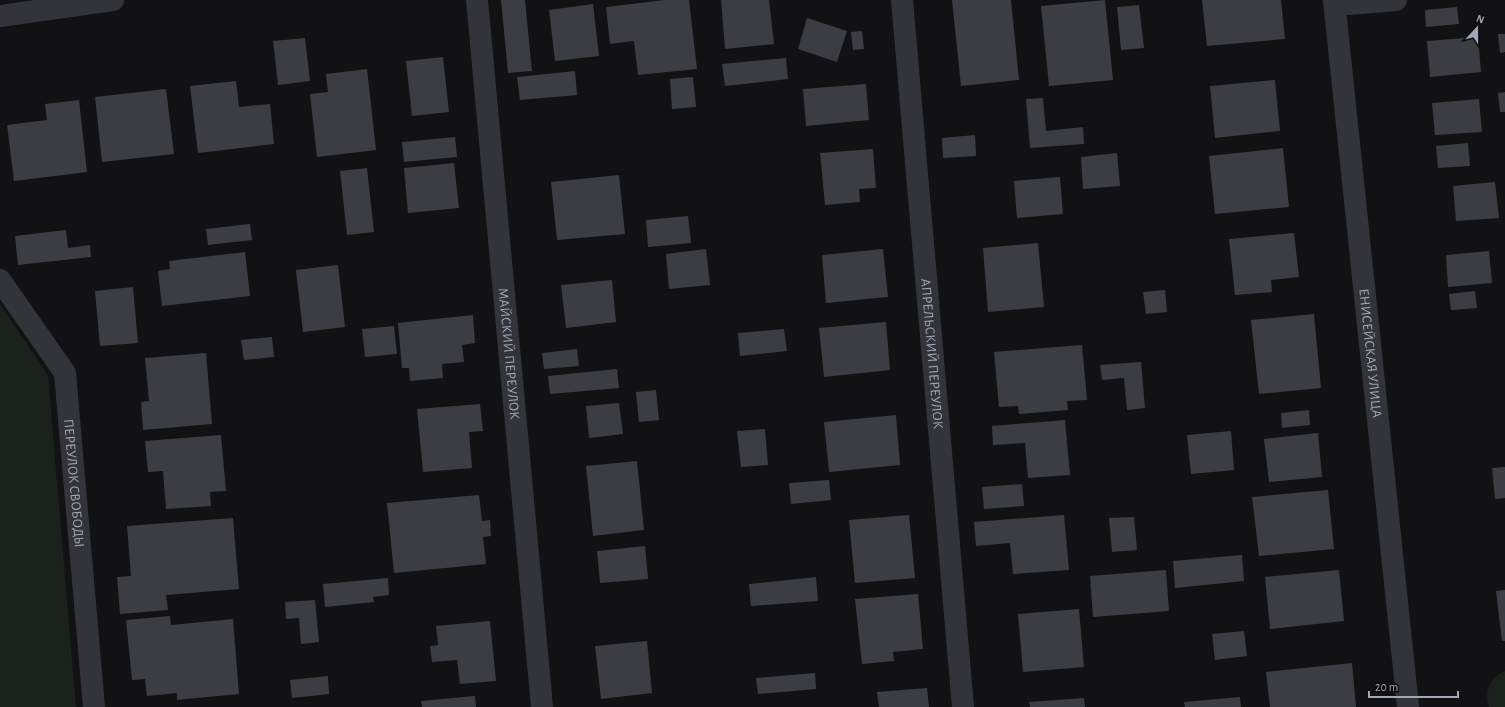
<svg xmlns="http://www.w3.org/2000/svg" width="1505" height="707" font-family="'Alegreya Sans',sans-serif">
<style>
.green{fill:#1a221b}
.building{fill:#3c3d42}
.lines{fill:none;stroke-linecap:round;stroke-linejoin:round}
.minor{stroke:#333439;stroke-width:22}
.labels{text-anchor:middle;stroke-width:3;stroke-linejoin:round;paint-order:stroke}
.street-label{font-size:14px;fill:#a2a9b6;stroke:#0d0d0f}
</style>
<rect width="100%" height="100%" fill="#121214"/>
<!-- green -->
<path class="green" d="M0 304 48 375 76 707H0Z
M1505 671V707H1489C1484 692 1489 677 1505 671Z"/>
<!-- building -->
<path class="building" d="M501 0H525L532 71 508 73Z
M665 0H689L697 69 638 75 634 41 610 44 606 7Z
M721 0H769L774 44 725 49Z
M952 0H1011L1019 80 961 86Z
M1105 0 1113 80 1049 86 1041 6Z
M1202 0H1281L1285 39 1207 46Z
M593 4 599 56 555 61 549 10Z
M1139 5 1144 48 1121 50 1117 7Z
M1457 7 1459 24 1426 27 1425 10Z
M807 18 847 31 837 62 798 49Z
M862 31 864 49 853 50 851 32Z
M1498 34H1505V52L1500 53Z
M1478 37 1481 72 1430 77 1427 41Z
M305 38 310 81 278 85 273 41Z
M443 57 449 112 412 116 406 61Z
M786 58 788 79 725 86 722 64Z
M367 69 376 150 317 157 310 94 328 92 326 74Z
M575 71 577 95 520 100 517 77Z
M693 77 696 107 672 109 670 79Z
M1275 80 1280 131 1215 138 1210 86Z
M236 81 239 107 270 104 274 144 198 153 190 86Z
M866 84 869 120 806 126 803 89Z
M166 89 174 154 102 162 95 97Z
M1505 92V112H1500L1498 93Z
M1043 98 1046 131 1083 127 1084 144 1030 148 1026 99Z
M1479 99 1482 132 1435 135 1432 103Z
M79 100 87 172 14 181 7 125 47 120 45 104Z
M975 135 976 156 943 158 942 138Z
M455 137 457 157 404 162 402 142Z
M1468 143 1470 166 1438 168 1436 146Z
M1283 148 1289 207 1215 214 1209 156Z
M873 149 876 188 859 189 860 202 825 205 820 153Z
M1117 153 1120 186 1083 189 1081 157Z
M454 163 459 208 408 213 404 168Z
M367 168 374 232 347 235 340 171Z
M619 175 625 234 557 240 551 182Z
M1060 177 1063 214 1017 218 1014 181Z
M1495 182 1499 218 1456 221 1453 186Z
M688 216 691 243 648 247 646 220Z
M250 224 252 240 208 245 206 229Z
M66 230 68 248 90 245 91 257 18 265 15 236Z
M1294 233 1299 277 1271 280 1272 292 1235 295 1229 239Z
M1038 243 1044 307 988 312 983 248Z
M706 249 710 285 669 289 666 254Z
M883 249 888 297 826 303 822 255Z
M1489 251 1492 283 1448 287 1446 255Z
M245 252 250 296 162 306 158 271 170 269 169 261Z
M338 265 345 327 303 332 296 270Z
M612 280 616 322 566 328 561 285Z
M133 287 138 343 100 346 95 291Z
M1165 290 1167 312 1146 314 1143 292Z
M1475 291 1477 308 1451 310 1449 294Z
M1314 314 1321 388 1259 394 1251 320Z
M473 315 475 343 462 345 464 362 442 364 443 378 410 381 409 368H402L398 323Z
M886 322 890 370 824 377 819 328Z
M394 326 397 354 365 357 362 329Z
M784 329 787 351 740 356 738 333Z
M272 337 274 357 244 360 241 340Z
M1082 345 1087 400 1067 401 1068 410 1019 414 1018 406 999 407 994 352Z
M577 349 579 366 544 369 542 353Z
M206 353 212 424 143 430 141 402 149 401 145 358Z
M1141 362 1145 408 1127 410 1124 378 1102 380 1100 365Z
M617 369 619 388 550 394 548 376Z
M656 390 659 420 639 422 636 392Z
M619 403 623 434 589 438 586 406Z
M480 404 483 431 469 432 472 468 423 472 417 409Z
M1309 410 1310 425 1282 428 1281 413Z
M896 415 900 465 829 472 824 422Z
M1065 420 1070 475 1028 478 1025 443 993 445 992 426Z
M765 429 768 465 741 467 737 431Z
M1231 431 1234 470 1191 474 1187 435Z
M1318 433 1322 477 1269 482 1264 439Z
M221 435 226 491 210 492 211 506 166 509 163 471 148 472 145 441Z
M637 461 644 530 593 536 586 466Z
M1505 467V498L1495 499 1492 468Z
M829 480 831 500 791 504 789 483Z
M1022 484 1024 506 984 509 982 487Z
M1328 490 1334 549 1259 556 1252 497Z
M479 495 482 521 490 520 491 536 483 537 486 564 394 573 387 503Z
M909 515 915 578 855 583 849 520Z
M1064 515 1069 570 1013 574 1010 543 976 546 974 522Z
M1134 517 1137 550 1112 552 1109 518Z
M233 518 239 589 166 595 168 610 120 614 117 577 131 576 127 526Z
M645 546 648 579 600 583 597 551Z
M1242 555 1244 581 1175 588 1173 561Z
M1166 570 1169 611 1093 617 1090 576Z
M1339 570 1344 621 1270 629 1265 577Z
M816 577 818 601 751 606 749 584Z
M388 578 389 595 373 597 374 602 325 607 323 584Z
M1505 590V641H1502L1496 591Z
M918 594 923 649 893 652 894 661 862 664 855 599Z
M315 600 319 642 301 644 299 618 286 619 285 602Z
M1079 609 1084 667 1023 672 1018 614Z
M170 616 171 625 233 619 239 694 177 700V693L147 696 145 679 132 680 126 620Z
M490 621 496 681 460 684 457 660 432 662 430 646 438 645 436 626Z
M1244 631 1247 656 1215 660 1212 634Z
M647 641 652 693 601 699 595 646Z
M1352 663 1356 707H1270L1266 672Z
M815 673 816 689 758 694 756 678Z
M328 676 329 694 292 698 290 680Z
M927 688 929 707H879L877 692Z
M475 696 476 707H422L421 701Z
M1240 697 1241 707H1185L1184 702Z
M1084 698 1085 707H1030L1029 702Z"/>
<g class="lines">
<!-- minor -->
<g class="minor">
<path id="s1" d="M477 0 542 707"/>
<path id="s2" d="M902 0 963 707"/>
<path id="s3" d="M1334 0 1408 707"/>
<path d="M1335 5 1396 0"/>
<path d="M0 16 113 0"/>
<path id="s4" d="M0 280 65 373 94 707"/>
</g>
</g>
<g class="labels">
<!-- street labels -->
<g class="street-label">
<text dy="5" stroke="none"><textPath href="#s3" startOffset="355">ЕНИСЕЙСКАЯ УЛИЦА</textPath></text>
<text dy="5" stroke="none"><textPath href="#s1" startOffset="355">МАЙСКИЙ ПЕРЕУЛОК</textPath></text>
<text dy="5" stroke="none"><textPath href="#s2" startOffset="355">АПРЕЛЬСКИЙ ПЕРЕУЛОК</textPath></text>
<text dy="5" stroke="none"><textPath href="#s4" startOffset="224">ПЕРЕУЛОК СВОБОДЫ</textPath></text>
</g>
</g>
<!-- north arrow -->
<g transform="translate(1477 28) rotate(21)" stroke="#0d0d0f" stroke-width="3" paint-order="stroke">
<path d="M0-3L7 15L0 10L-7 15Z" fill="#a2a9b6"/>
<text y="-6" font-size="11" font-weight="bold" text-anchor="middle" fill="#a2a9b6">N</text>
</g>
<!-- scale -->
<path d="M1369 691v6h89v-6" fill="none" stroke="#a2a9b6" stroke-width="2"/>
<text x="1375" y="691" font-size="12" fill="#a2a9b6" stroke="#0d0d0f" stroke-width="3" paint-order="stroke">20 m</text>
</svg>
